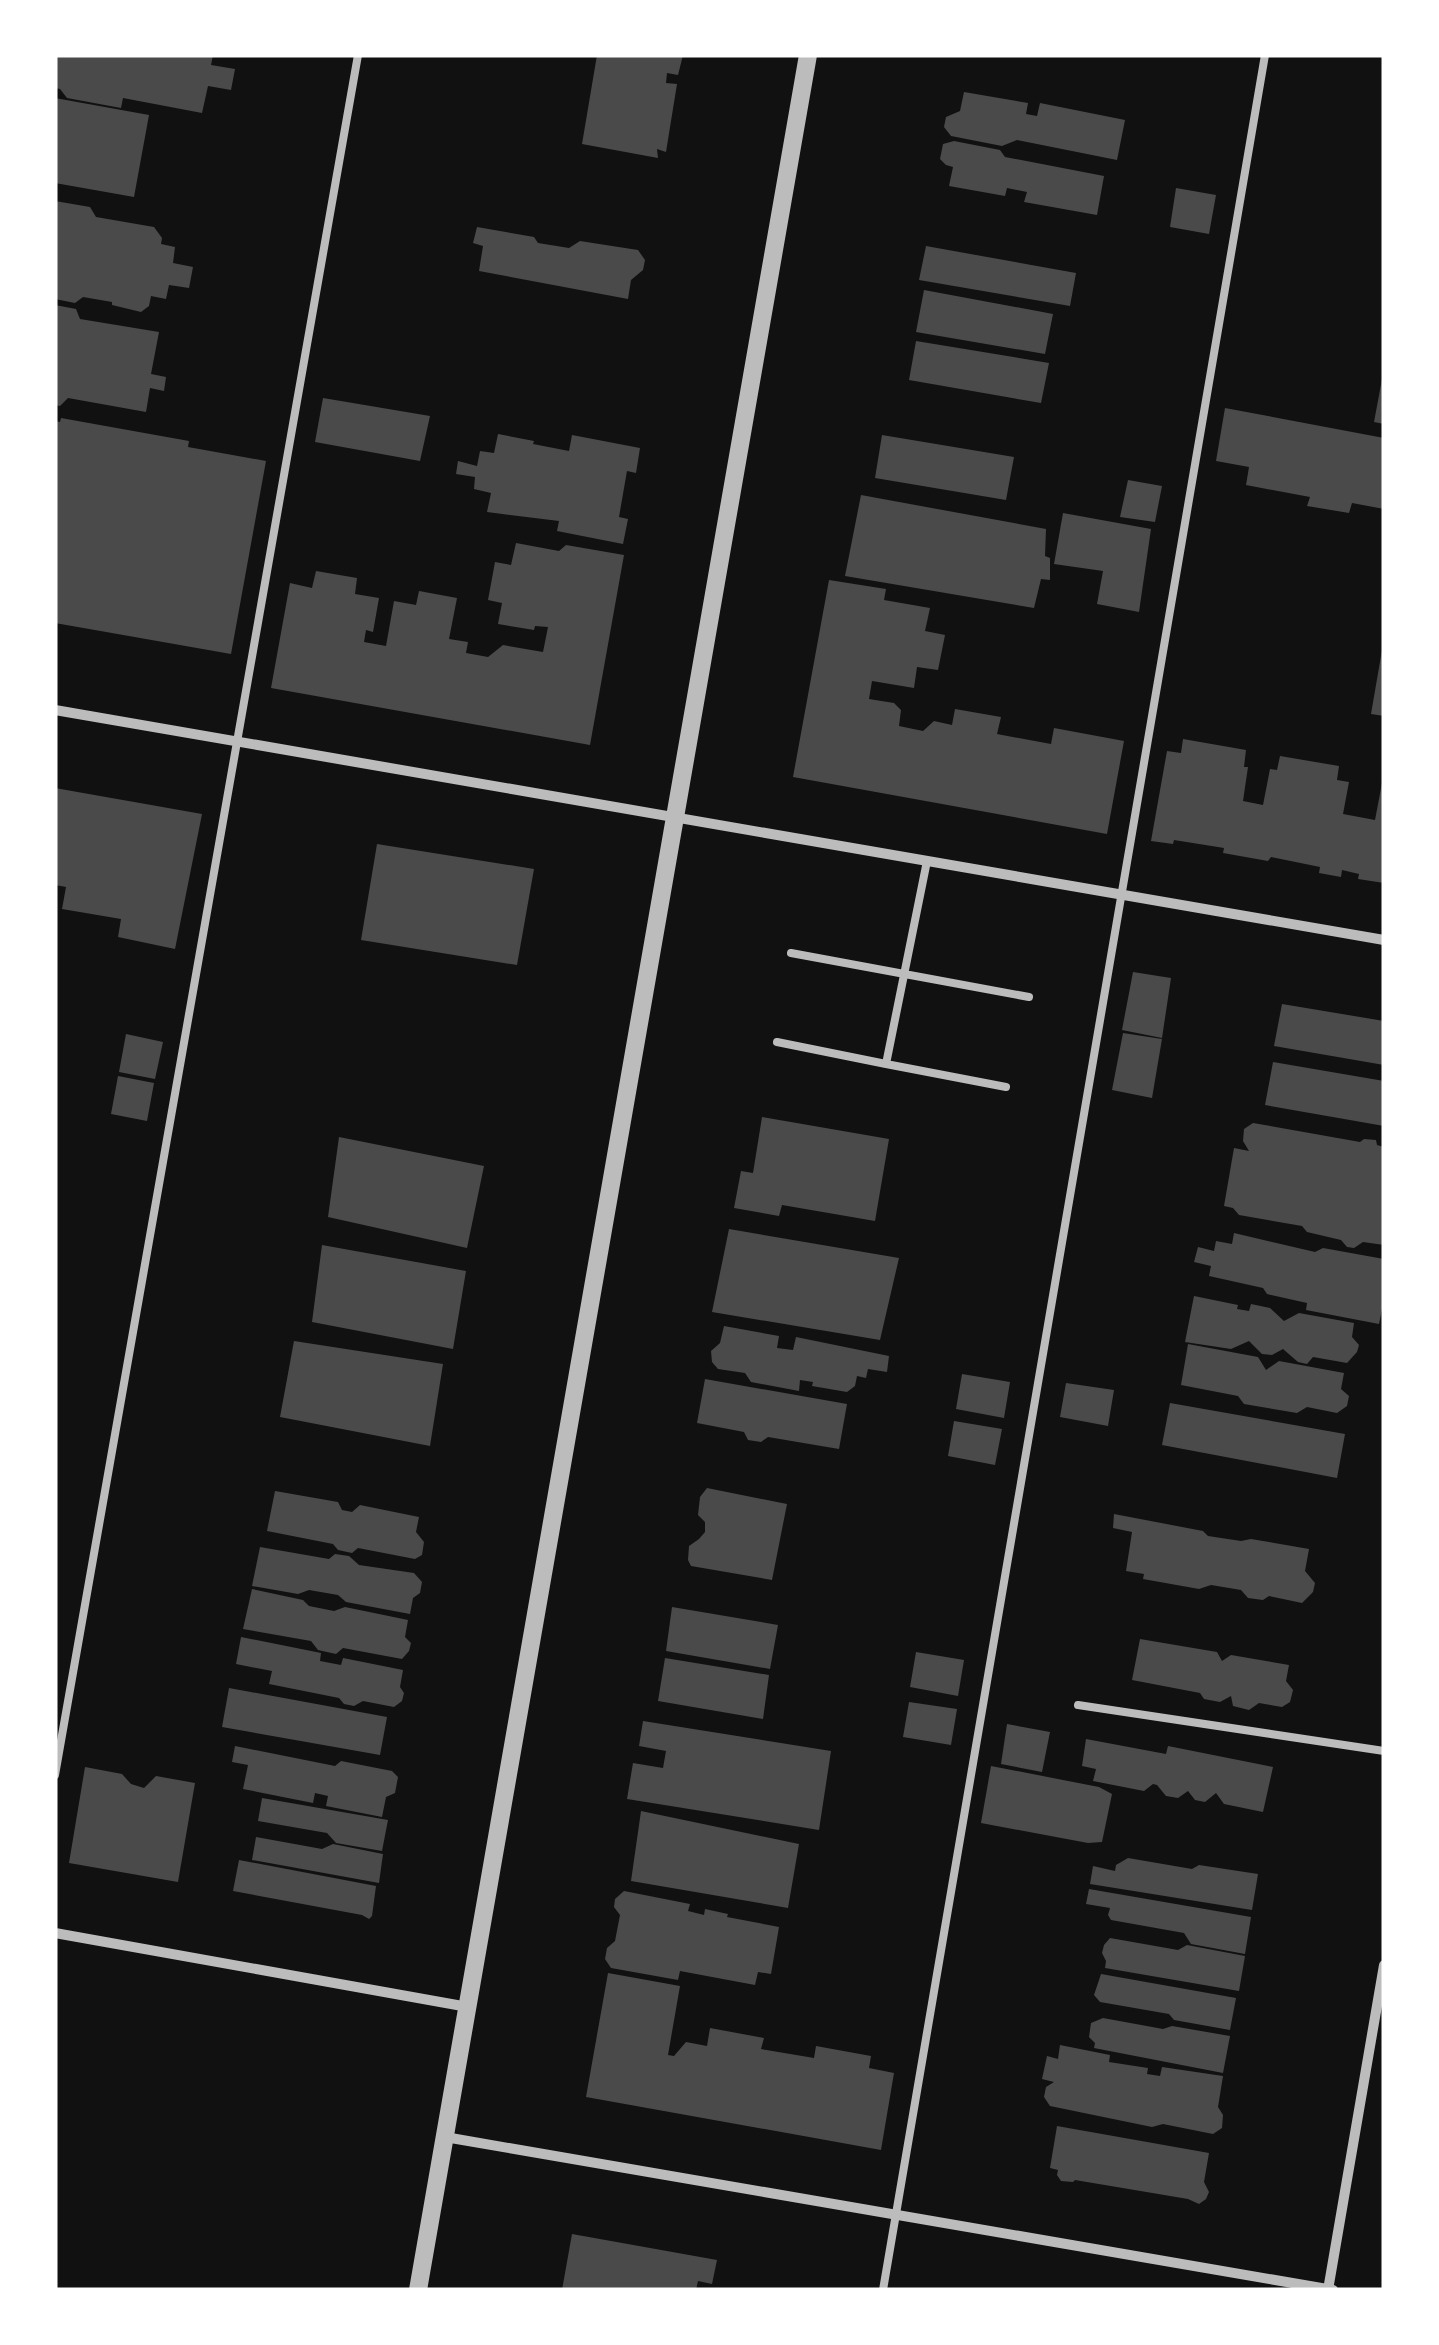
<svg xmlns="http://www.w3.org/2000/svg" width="1439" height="2345" font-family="Mulish,sans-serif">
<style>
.building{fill:#4a4a4a}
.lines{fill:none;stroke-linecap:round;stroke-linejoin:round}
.service{stroke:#bcbcbc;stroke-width:8}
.minor{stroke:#bcbcbc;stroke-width:10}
.tertiary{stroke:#bcbcbc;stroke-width:18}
</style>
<rect width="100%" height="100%" fill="#111"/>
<!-- building -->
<path class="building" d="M55 55H213L211 65 235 69 231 90 208 86 202 113 123 98 121 108 67 98 60 89 55 88Z
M597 55H683L678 75 667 73 666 83 677 84 666 152 657 149 658 158 582 144Z
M964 92 1028 103 1026 114 1037 116 1040 103 1125 120 1117 160 1017 140 1002 146 951 136 944 127 946 117 960 111Z
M55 98 149 115 134 197 55 183Z
M954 141 1000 150 1005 157 1104 176 1097 215 1024 202 1027 192 1007 188 1005 196 949 186 953 167 946 165 940 159 943 144Z
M1176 188 1216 195 1209 234 1170 227Z
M55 201 90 207 96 217 154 227 162 238 161 244 175 247 173 263 193 267 189 288 169 285 166 299 151 296 149 306 141 312 112 305V302L83 297 75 303 55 299Z
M477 227 534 237 538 243 569 248 580 241 638 250 645 260 643 270 631 280 628 299 479 271 483 246 473 243Z
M926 246 1076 273 1070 306 919 280Z
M924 290 1053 314 1045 354 916 332Z
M55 305 76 309 80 319 159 332 151 374 166 377 164 391 150 388 146 412 68 398 60 406 55 405Z
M916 341 1049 363 1041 403 909 380Z
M1382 379H1384V424L1374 422Z
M323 398 430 416 420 461 315 442Z
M1225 408 1384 438V509L1352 503 1349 513 1307 506 1310 497 1246 485 1249 467 1216 461Z
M61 418 189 441 188 447 266 461 231 654 55 623V421L60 422Z
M498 434 534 441 533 444 569 451 572 435 640 448 636 473 627 471 619 517 628 519 623 544 557 531 559 521 487 512 491 493 474 489 475 477 456 474 458 461 477 466 480 451 494 453Z
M882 435 1014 457 1006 500 875 478Z
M1128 480 1162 486 1155 522 1120 517Z
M861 495 1046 529 1045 556 1050 558V580L1041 579 1034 608 845 576Z
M1063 513 1151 529 1139 612 1097 604 1103 571 1054 564Z
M516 543 559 551 566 545 624 555 590 745 271 688 290 583 312 588 316 571 357 578 355 594 379 598 373 632 366 630 364 642 386 646 394 601 416 605 419 591 457 598 449 639 468 642 466 653 488 657 503 645 543 652 548 627 535 626 534 630 498 624 502 603 488 600 495 562 511 565Z
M829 580 886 589 884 600 930 608 925 631 945 635 938 670 917 667 914 688 872 681 869 699 894 703 901 710 899 726 923 731 934 721 952 725 955 709 1001 717 997 734 1051 744 1054 728 1124 741 1107 834 793 777Z
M1382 650 1384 651V716L1371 714Z
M1183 739 1246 750 1244 767H1248L1243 801 1263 805 1270 769 1277 770 1280 756 1339 766 1337 780 1349 782 1343 814 1375 820 1382 783H1384V883L1358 879 1359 874 1342 870 1341 877 1319 873 1320 867 1271 857 1268 861 1223 853 1224 848 1174 840 1173 844 1151 841 1167 751 1181 753Z
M55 788 202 814 175 949 118 937 121 919 62 909 66 887 55 885Z
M377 844 534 869 517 965 361 940Z
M1133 972 1171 978 1162 1038 1122 1030Z
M1282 1004 1384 1021V1065L1274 1046Z
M1123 1033 1162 1039 1152 1098 1112 1090Z
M126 1034 163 1042 155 1079 119 1072Z
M1273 1062 1384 1081V1126L1265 1105Z
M118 1076 154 1083 147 1121 111 1114Z
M762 1117 889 1139 875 1221 782 1205 779 1216 734 1208 741 1171 753 1173Z
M1253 1123 1360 1142 1364 1139 1376 1140 1377 1145 1384 1147V1245L1363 1242 1354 1248 1347 1247 1341 1240 1307 1232 1302 1226 1239 1215 1233 1208 1224 1206 1234 1148 1249 1151 1243 1141 1244 1129Z
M339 1137 484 1166 467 1248 328 1217Z
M729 1229 899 1258 880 1340 712 1312Z
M1234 1233 1315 1252 1323 1248 1384 1259V1299L1379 1324 1306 1310 1307 1303 1267 1294 1263 1288 1209 1276 1211 1266 1194 1262 1198 1247 1214 1251 1216 1241 1232 1244Z
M322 1245 466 1271 453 1349 312 1322Z
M1194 1296 1238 1305 1237 1309 1249 1311 1251 1304 1270 1308 1284 1321 1299 1313 1354 1323 1352 1337 1359 1345 1357 1352 1347 1363 1313 1357 1307 1364 1298 1362 1283 1349 1272 1355 1262 1354 1249 1341 1231 1349 1185 1342Z
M724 1326 779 1336 777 1348 793 1350 796 1337 889 1356 887 1372 868 1369 866 1378 857 1376 855 1386 847 1392 812 1386 813 1382 800 1380 799 1391 751 1382 745 1373 718 1369 712 1362 711 1351 720 1343Z
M294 1341 443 1364 430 1446 280 1417Z
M1188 1344 1258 1357 1266 1370 1279 1361 1344 1373 1341 1389 1349 1396 1347 1406 1337 1413 1307 1407 1297 1413 1244 1404 1238 1396 1181 1385Z
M962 1374 1010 1382 1004 1418 956 1409Z
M705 1379 847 1404 839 1449 768 1437 761 1442 748 1440 744 1432 697 1423Z
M1066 1383 1114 1390 1108 1426 1060 1417Z
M1170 1403 1345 1434 1337 1478 1162 1445Z
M954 1421 1002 1429 995 1465 948 1456Z
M707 1488 787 1504 772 1580 691 1566 688 1560 689 1546 699 1539 705 1532V1522L698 1515 700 1497Z
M275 1491 338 1502 342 1510 352 1512 360 1505 419 1517 416 1532 424 1542 422 1555 415 1559 358 1548 352 1553 338 1550 333 1544 267 1531Z
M1114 1514 1203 1531 1208 1536 1241 1541 1251 1539 1309 1549 1305 1571 1315 1583 1313 1592 1302 1603 1269 1596 1263 1600 1248 1598 1241 1590 1211 1585 1199 1589 1143 1579 1144 1574 1126 1571 1132 1532 1113 1528Z
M260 1547 329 1559 335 1554 349 1556 359 1565 414 1573 422 1582 420 1593 413 1598 410 1614 346 1602 338 1595 309 1590 298 1594 252 1586Z
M252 1589 303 1600 309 1606 334 1611 345 1607 408 1620 405 1637 411 1643 409 1651 402 1659 343 1648 336 1654 318 1650 311 1641 243 1629Z
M672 1607 778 1625 770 1669 666 1651Z
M241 1637 321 1653 320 1661 341 1665 343 1658 403 1670 400 1687 404 1693 402 1701 394 1707 363 1701 354 1706 344 1704 339 1698 269 1684 272 1671 236 1664Z
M1140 1639 1217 1652 1222 1661 1231 1655 1289 1665 1286 1681 1293 1690 1290 1702 1282 1707 1259 1703 1249 1710 1233 1706 1231 1696 1220 1702 1204 1699 1200 1693 1132 1680Z
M916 1652 964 1660 958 1696 910 1687Z
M665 1658 769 1675 763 1719 658 1701Z
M229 1688 387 1717 380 1755 222 1727Z
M909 1702 957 1709 951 1745 903 1737Z
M643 1721 831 1751 819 1830 627 1799 633 1763 663 1768 666 1751 639 1746Z
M1007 1724 1050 1732 1042 1772 1001 1764Z
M1086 1739 1166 1754 1168 1746 1273 1767 1263 1812 1224 1804 1216 1793 1205 1802 1195 1800 1188 1791 1178 1798 1166 1796 1157 1785 1153 1784 1144 1791 1093 1781 1096 1769 1082 1766Z
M235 1746 335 1766 341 1761 392 1771 398 1777 395 1793 386 1797 382 1817 326 1806 328 1796 315 1793 313 1803 243 1789 248 1765 232 1762Z
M991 1766 1099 1787 1112 1794 1102 1842 1088 1843 981 1823Z
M85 1767 122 1774 131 1784 144 1788 156 1776 195 1783 178 1882 69 1863Z
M262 1798 388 1820 382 1851 336 1843 327 1833 258 1821Z
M641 1811 799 1844 788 1908 631 1881Z
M256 1837 322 1849 333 1844 383 1854 379 1883 252 1860Z
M1128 1858 1192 1869 1199 1865 1258 1874 1252 1910 1090 1884 1093 1866 1115 1871 1116 1865Z
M239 1860 376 1886 372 1916 369 1919 362 1915 233 1891Z
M1089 1889 1251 1917 1245 1954 1191 1944 1184 1933 1111 1920 1108 1915 1110 1908 1086 1904Z
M624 1891 690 1904 688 1911 704 1915 705 1909 728 1914 727 1917 779 1927 771 1974 758 1972 755 1985 680 1971 678 1980 611 1968 605 1959 607 1948 615 1941 620 1915 614 1907 615 1899Z
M1110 1938 1178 1950 1187 1945 1245 1956 1239 1991 1105 1968 1106 1961 1102 1953 1104 1945Z
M608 1973 680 1986 668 2055 674 2056 686 2042 707 2046 710 2028 764 2038 761 2049 814 2058 816 2046 871 2056 869 2068 894 2073 881 2150 586 2097Z
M1101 1974 1236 1998 1230 2030 1174 2020 1169 2014 1100 2002 1094 1995Z
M1103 2018 1163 2029 1172 2026 1230 2036 1223 2073 1094 2048 1095 2043 1089 2037 1091 2023Z
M1060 2045 1110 2055 1109 2062 1148 2068 1147 2074 1160 2076 1162 2067 1223 2076 1218 2107 1223 2115 1222 2128 1213 2134 1163 2124 1152 2127 1050 2106 1044 2097 1046 2087 1054 2082 1042 2079 1047 2056 1058 2059Z
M1057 2126 1209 2153 1204 2182 1209 2192 1206 2199 1199 2204 1188 2199 1075 2180 1073 2182 1061 2181 1057 2175 1058 2170 1050 2168Z
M572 2234 717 2260 712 2284 698 2281 696 2290H562Z"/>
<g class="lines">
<!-- service -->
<path class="service" d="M791 953 1029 997
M777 1042 886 1064 927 861
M886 1064 1006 1087
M1078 1705 1384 1751
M55 1775 358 55
M883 2290 1265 55"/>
<!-- minor -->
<path class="minor" d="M55 710 1384 940
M55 1933 468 2007
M445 2137 1333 2290
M1328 2290 1384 1965"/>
<!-- tertiary -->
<path class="tertiary" d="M418 2290 808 55"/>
</g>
<!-- border -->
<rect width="1439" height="2345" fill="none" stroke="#ffffff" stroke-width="115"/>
</svg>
